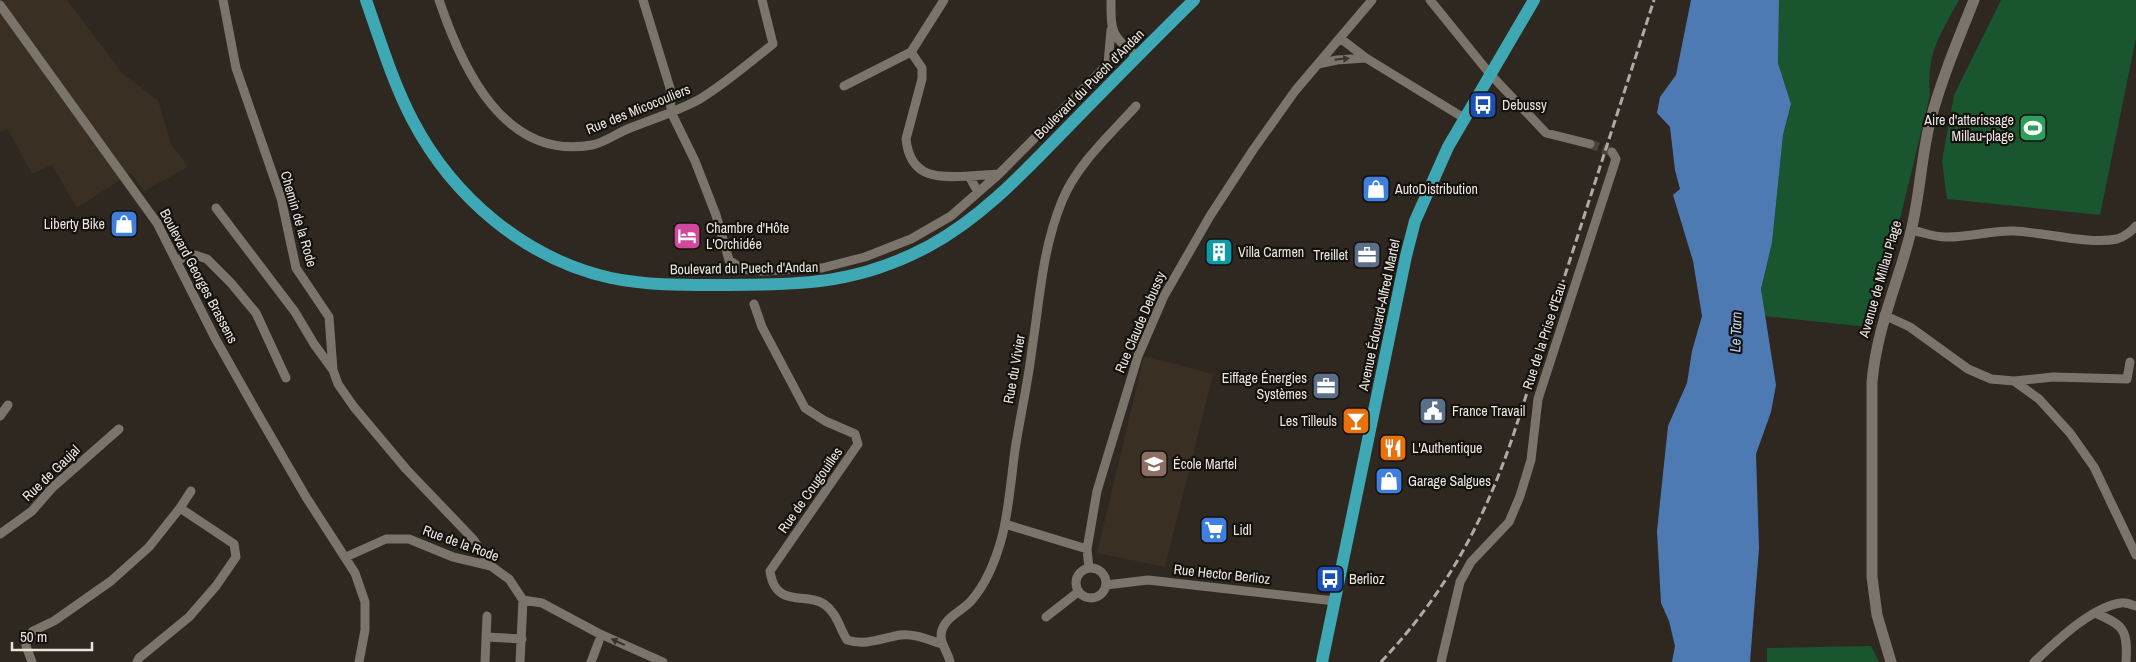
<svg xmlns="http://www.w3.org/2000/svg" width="2136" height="662" font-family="'Archivo Narrow',sans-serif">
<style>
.built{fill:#3a2f23}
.green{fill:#19552e}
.water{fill:#4e7ab4}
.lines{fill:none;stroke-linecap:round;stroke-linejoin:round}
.minor-tunnel{stroke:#4a443d;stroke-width:9;stroke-dasharray:9 4.5;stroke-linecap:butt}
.minor{stroke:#7b746b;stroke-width:9}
.tertiary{stroke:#7b746b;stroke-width:11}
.primary{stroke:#3ea9b4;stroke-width:12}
.rail{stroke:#afaaa5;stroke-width:3;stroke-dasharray:8 4;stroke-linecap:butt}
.oneway{fill:#38342f}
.labels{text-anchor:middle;stroke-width:4.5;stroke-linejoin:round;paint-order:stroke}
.street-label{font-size:14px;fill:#e9e5e0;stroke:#14110e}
.poi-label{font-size:14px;fill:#e9e5e0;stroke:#14110e;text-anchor:start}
.water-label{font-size:15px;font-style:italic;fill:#b6cfef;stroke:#14110e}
</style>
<rect width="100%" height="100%" fill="#2e2820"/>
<!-- built -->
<path class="built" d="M0 0H67L123 74 158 100 171 144 188 167 144 191 131 173 77 208 52 165 32 174 7 128 0 132Z
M1144 356 1213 374 1165 567 1097 553Z"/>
<!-- green -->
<path class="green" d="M1779 0H1959C1940 35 1926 54 1930 95L1887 273 1868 327 1764 316 1761 289 1772 243 1783 135 1791 104 1778 63Z
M2001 0H2136V38L2100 215 1947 199 1942 161 1954 95Z
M1871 646 1879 662H1767V648Z"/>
<!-- water -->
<path class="water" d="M1691 0H1779L1778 63 1791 104 1783 135 1772 243 1761 289 1776 385 1771 412 1756 454 1759 548 1750 662H1672L1675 646 1669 621 1661 603 1657 531 1668 426 1687 383 1692 351 1702 316 1693 261 1673 195 1680 189 1675 170 1670 127 1657 113 1660 97 1676 75Z"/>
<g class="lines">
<!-- minor-tunnel -->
<path class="minor-tunnel" d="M1590 144 1612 152"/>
<!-- minor -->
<path class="minor" d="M223 0 236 68 281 198 296 268 329 317 333 370 338 384 354 407 406 469 473 539 491 566
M439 0C462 68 504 161 592 145 604 143 617 133 630 128 653 119 678 111 700 99 726 83 749 63 773 44L762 0
M643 0 670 88 671 112 695 161 716 215 729 260 742 269 762 271 822 268 865 257 911 239 951 216 999 174 1108 64 1111 30
M944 0 911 52 922 68V79L906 139C910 178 937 178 969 176
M1111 0C1111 34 1111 35 1138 57
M1430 0 1490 74 1546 133 1590 144
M0 5 157 223 215 338 259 416 306 497 355 573 365 602V630L359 662
M1340 38 1366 58 1464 118
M1318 64 1337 60 1366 58
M844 86 911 52
M978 192 969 176 999 174
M216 208 295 312 314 344 333 370
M1911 230C1922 232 1934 237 1945 237 1968 238 1991 230 2014 231 2044 232 2089 245 2117 239 2124 237 2132 231 2136 226
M176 260 195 255 207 259 231 283 256 313 286 378
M754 304 762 327 805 408 825 421 855 434 858 444 770 571C775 609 807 592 824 604 837 613 839 627 847 640 866 646 882 638 900 635 914 633 929 640 942 644
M1884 315 1910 327 1968 369 1991 379 2014 381 2039 399 2070 433 2094 467 2136 555
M2014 381 2053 377 2127 379 2130 362
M0 416 8 405
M180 508 191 491
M1005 524 1087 549
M0 534 32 511 53 487 119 429
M346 557 386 539H409L453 557 491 566 509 579 523 600 542 603 598 633 663 662
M1076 583a15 15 0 1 1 30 0a15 15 0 1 1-30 0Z
M1089 568 1087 549 1097 491 1138 356 1164 296 1210 216 1253 150 1295 91 1372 0
M1106 585 1148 580 1335 601
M2095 613C2124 625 2128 630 2126 662
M1046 617 1078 592
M486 637 522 639
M32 662 26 646 27 638 33 631 54 621 111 581 149 547 180 508 234 544 236 557 216 586 189 617 139 658 137 662
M485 662 487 616
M520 662 523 600
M591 662 599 641
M950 662C948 651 938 642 942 630 946 617 962 611 971 601 987 583 996 559 1002 537 1009 509 1011 479 1015 450 1020 417 1028 383 1032 349 1040 298 1042 250 1062 201 1077 164 1110 135 1136 106
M1441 662 1460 582 1471 562 1509 522 1520 496 1531 460 1538 399 1616 159 1612 152
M2034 662C2056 642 2091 607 2121 603 2125 602 2132 605 2136 606"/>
<!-- tertiary -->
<path class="tertiary" d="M1891 662 1877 615 1872 577V382C1877 326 1898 284 1911 231 1920 195 1921 158 1930 122 1941 80 1958 40 1974 0"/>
<!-- primary -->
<path class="primary" d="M366 0C380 40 393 83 413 121 453 197 525 259 611 278 649 286 690 285 729 285 805 285 860 283 929 246 981 218 1023 173 1064 131 1107 87 1150 43 1194 0
M1322 662 1406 256 1415 221 1448 147 1534 0"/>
<!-- rail -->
<path class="rail" d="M1381 662C1445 594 1483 524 1513 436L1654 0"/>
</g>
<!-- one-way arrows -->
<defs><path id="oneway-solid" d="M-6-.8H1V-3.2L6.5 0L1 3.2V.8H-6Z" transform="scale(1.25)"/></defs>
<g class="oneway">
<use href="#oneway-solid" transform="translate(1342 59) rotate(-6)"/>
<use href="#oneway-solid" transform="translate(618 642) rotate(-155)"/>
</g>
<!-- icons -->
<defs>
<symbol id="bus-square" viewBox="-11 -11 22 22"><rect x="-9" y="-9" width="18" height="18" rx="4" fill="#1a4fb4" stroke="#14110e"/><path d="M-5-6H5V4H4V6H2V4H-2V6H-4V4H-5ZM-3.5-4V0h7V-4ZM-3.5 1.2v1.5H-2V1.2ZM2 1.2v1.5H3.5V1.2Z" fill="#fff"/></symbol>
<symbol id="stadium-square" viewBox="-11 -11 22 22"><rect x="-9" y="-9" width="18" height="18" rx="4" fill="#2e9e5b" stroke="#14110e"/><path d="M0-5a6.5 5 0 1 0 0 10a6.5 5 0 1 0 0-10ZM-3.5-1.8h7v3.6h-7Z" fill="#fff"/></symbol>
<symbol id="shop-square" viewBox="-11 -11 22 22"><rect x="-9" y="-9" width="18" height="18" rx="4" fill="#3f7fe0" stroke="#14110e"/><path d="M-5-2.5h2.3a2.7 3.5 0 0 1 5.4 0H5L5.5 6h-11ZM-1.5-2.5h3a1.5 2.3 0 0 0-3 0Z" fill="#fff"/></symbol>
<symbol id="hotel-square" viewBox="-11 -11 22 22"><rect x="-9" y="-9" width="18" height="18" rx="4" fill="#d1479c" stroke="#14110e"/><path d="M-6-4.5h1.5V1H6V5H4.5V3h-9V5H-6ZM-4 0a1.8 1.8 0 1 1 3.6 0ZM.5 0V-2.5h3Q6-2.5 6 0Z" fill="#fff"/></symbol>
<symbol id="building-square" viewBox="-11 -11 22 22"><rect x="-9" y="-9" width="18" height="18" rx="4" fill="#0f9aa8" stroke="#14110e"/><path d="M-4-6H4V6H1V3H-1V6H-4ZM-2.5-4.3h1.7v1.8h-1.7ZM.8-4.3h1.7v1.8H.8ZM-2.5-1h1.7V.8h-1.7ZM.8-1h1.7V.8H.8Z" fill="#fff"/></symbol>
<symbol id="office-square" viewBox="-11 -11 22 22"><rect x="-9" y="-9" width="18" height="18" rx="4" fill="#5c6f8a" stroke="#14110e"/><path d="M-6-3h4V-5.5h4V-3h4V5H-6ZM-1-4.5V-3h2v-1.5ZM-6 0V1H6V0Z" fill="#fff"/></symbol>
<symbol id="civic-square" viewBox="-11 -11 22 22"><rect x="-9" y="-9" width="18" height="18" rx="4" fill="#5c6f8a" stroke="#14110e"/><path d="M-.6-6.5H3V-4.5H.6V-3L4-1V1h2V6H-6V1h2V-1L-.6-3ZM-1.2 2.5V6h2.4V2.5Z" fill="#fff"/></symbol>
<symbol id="bar-square" viewBox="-11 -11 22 22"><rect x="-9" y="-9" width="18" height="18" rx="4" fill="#e8710a" stroke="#14110e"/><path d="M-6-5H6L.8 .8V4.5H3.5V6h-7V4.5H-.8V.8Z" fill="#fff"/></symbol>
<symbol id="restaurant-square" viewBox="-11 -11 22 22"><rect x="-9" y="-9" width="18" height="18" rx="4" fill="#e8710a" stroke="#14110e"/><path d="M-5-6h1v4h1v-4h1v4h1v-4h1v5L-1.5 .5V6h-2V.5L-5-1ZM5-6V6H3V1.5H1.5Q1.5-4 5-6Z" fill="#fff"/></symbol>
<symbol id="school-square" viewBox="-11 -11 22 22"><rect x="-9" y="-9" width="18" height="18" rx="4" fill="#8d6e63" stroke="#14110e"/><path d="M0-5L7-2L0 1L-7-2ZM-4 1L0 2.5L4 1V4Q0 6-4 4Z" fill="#fff"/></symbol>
<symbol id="supermarket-square" viewBox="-11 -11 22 22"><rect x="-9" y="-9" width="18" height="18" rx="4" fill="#3f7fe0" stroke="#14110e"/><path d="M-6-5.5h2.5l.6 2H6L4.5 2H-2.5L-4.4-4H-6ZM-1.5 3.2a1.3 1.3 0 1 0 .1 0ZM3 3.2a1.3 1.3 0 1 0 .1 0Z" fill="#fff"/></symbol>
</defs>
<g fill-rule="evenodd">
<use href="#bus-square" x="1467" y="89" width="32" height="32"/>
<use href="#stadium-square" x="2017" y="112" width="32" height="32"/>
<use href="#shop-square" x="1360" y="173" width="32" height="32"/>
<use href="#shop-square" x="108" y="208" width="32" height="32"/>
<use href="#hotel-square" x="671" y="220" width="32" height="32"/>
<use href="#building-square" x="1203" y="236" width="32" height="32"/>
<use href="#office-square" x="1351" y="239" width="32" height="32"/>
<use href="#office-square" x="1310" y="370" width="32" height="32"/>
<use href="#civic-square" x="1417" y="395" width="32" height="32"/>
<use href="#bar-square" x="1340" y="405" width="32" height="32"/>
<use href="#restaurant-square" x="1377" y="432" width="32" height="32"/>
<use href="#school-square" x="1138" y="448" width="32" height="32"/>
<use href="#shop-square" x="1373" y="465" width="32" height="32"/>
<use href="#supermarket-square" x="1198" y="514" width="32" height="32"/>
<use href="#bus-square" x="1314" y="563" width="32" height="32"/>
</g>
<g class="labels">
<!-- street labels -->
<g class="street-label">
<text transform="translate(1089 84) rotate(-45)" y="5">Boulevard du Puech d'Andan</text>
<text transform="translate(638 109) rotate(-22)" y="5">Rue des Micocouliers</text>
<text transform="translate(299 219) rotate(74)" y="5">Chemin de la Rode</text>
<text transform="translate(744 268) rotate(-1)" y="5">Boulevard du Puech d'Andan</text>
<text transform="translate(199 276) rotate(62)" y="5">Boulevard Georges Brassens</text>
<text transform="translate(1880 279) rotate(-74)" y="5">Avenue de Millau Plage</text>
<text transform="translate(1379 315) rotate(-78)" y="5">Avenue Édouard-Alfred Martel</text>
<text transform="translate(1140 322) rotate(-67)" y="5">Rue Claude Debussy</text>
<text transform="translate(1544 336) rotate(-72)" y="5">Rue de la Prise d'Eau</text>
<text transform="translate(1014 369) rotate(-80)" y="5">Rue du Vivier</text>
<text transform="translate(51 473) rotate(-44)" y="5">Rue de Gaujal</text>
<text transform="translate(810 490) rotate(-55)" y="5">Rue de Cougouilles</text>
<text transform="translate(461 543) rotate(20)" y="5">Rue de la Rode</text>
<text transform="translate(1222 574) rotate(6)" y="5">Rue Hector Berlioz</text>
</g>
<!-- poi labels -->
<g class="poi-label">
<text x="1502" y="110">Debussy</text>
<text x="2014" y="125" text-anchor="end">Aire d'atterissage<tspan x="2014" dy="16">Millau-plage</tspan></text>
<text x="1395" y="194">AutoDistribution</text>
<text x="105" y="229" text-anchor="end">Liberty Bike</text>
<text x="706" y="233">Chambre d'Hôte<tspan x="706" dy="16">L'Orchidée</tspan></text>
<text x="1238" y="257">Villa Carmen</text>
<text x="1348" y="260" text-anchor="end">Treillet</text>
<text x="1307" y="383" text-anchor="end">Eiffage Énergies<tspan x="1307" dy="16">Systèmes</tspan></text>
<text x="1452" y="416">France Travail</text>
<text x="1337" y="426" text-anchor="end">Les Tilleuls</text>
<text x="1412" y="453">L'Authentique</text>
<text x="1173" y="469">École Martel</text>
<text x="1408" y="486">Garage Salgues</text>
<text x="1233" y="535">Lidl</text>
<text x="1349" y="584">Berlioz</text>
</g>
<!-- water labels -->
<g class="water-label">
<text transform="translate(1736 332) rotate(-88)" y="5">Le Tarn</text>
</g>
</g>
<!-- scale -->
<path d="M12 642v8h80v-8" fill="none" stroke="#e9e5e0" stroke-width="2.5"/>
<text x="20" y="642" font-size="15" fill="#e9e5e0" stroke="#14110e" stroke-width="4" paint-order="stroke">50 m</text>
</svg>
